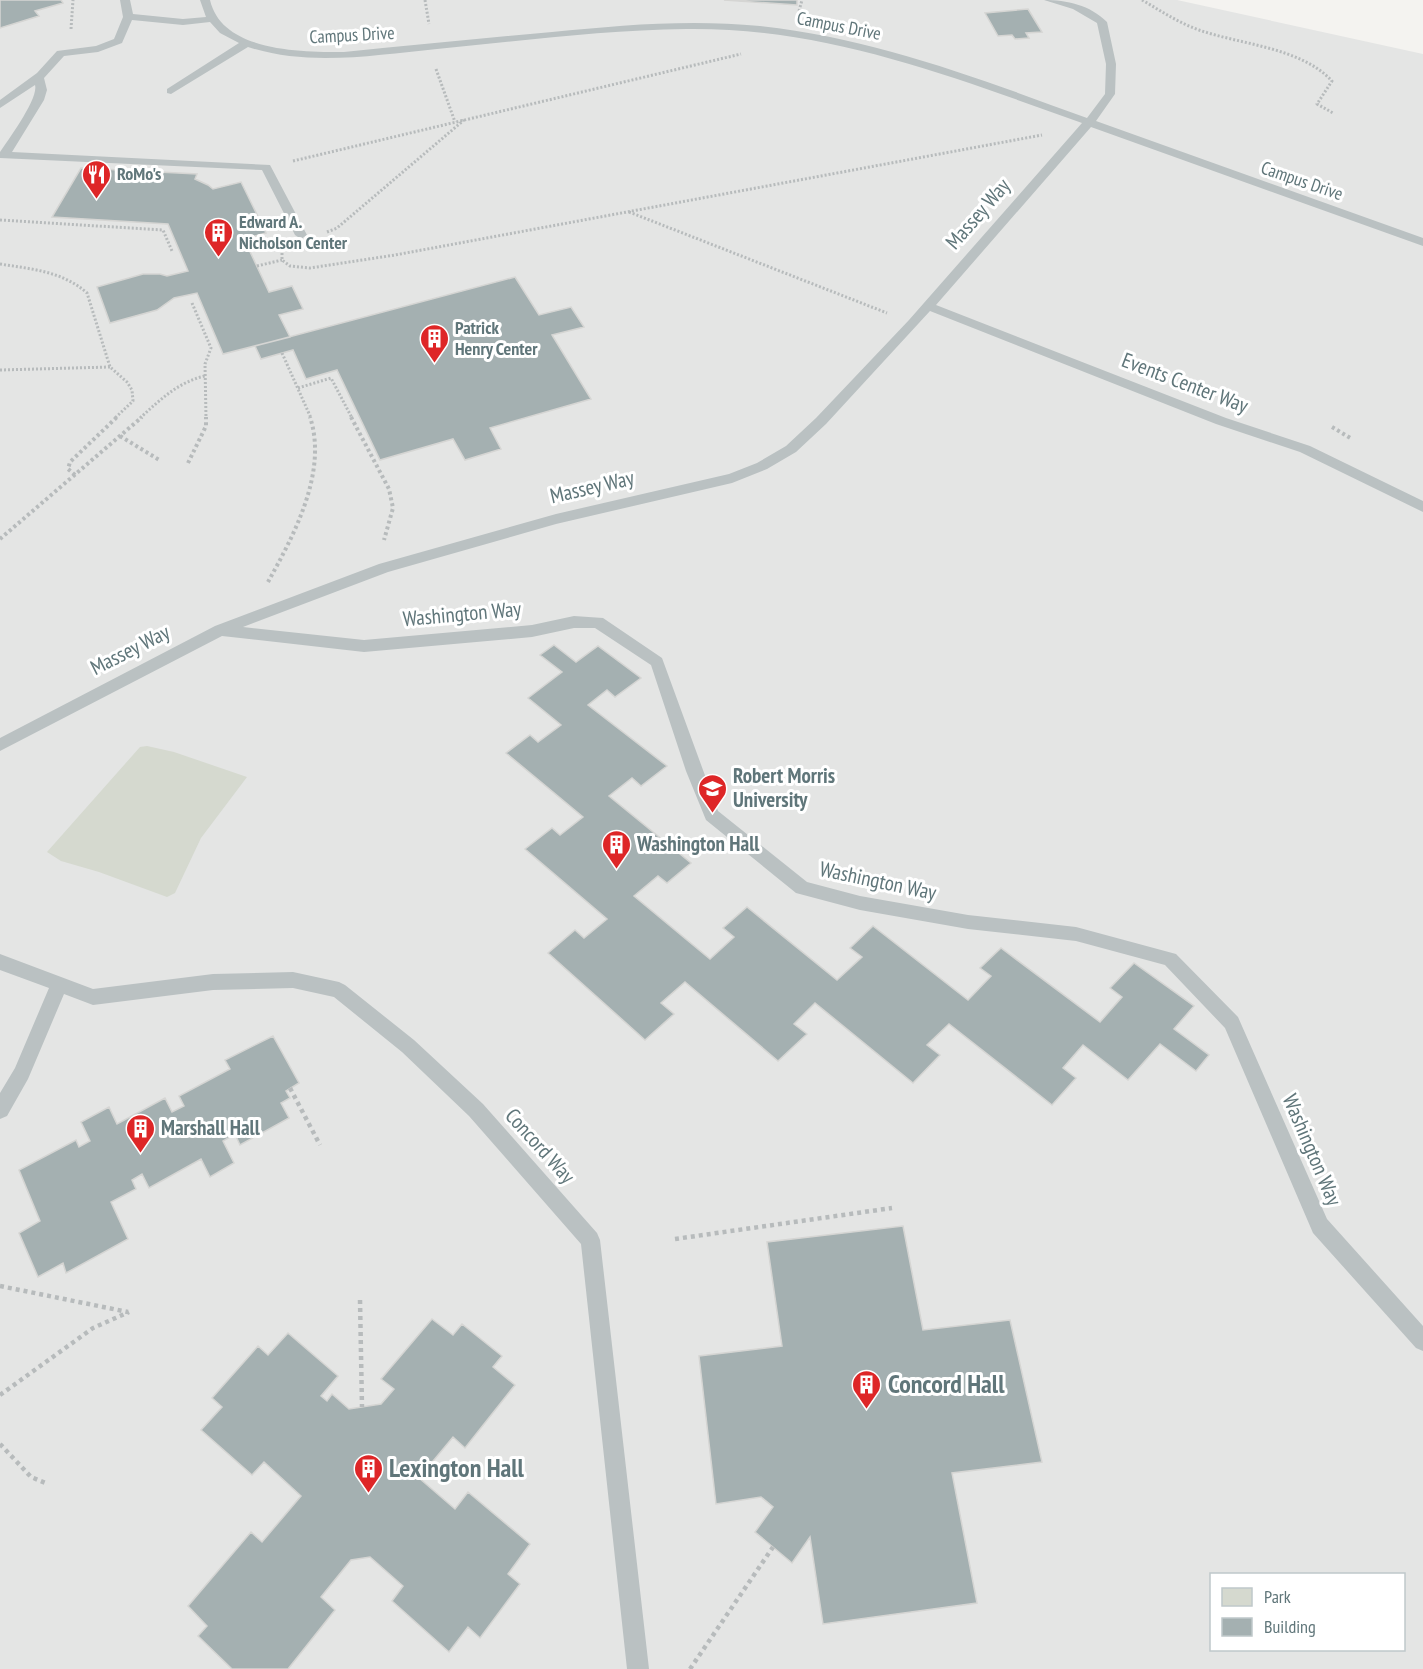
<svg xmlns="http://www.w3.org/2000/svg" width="1423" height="1669" font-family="'PT Sans Narrow',sans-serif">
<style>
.built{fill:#e4e5e4;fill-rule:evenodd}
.green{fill:#d5d9cf}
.building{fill:#a4b0b1;stroke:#d5d5d3;stroke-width:1.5}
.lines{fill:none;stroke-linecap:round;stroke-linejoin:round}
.path-far2{stroke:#b7bbbc;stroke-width:3;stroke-dasharray:2 2;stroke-linecap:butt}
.path-far1{stroke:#b7bbbc;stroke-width:4;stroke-dasharray:3 3;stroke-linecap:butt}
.path{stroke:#b7bbbc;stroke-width:4.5;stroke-dasharray:4 4;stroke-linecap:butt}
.service{fill:#bac1c2;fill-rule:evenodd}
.labels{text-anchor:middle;stroke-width:6;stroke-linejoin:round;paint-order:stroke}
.far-street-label{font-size:18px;fill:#60767a;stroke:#fff}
.far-poi-label{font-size:18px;font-weight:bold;fill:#60767a;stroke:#fff;text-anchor:start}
.street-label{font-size:21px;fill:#60767a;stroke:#fff}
.poi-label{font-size:21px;font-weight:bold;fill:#60767a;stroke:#fff;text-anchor:start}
.near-poi-label{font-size:26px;font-weight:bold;fill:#60767a;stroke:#fff;text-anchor:start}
</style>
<rect width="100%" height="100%" fill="#f4f3f0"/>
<!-- built -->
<path class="built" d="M0 0H1177L1423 54V1669H0ZM1212 1574H1404V1650H1212Z"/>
<!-- green -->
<path class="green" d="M147 746 174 752 247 777 201 838 175 893 167 897 99 872 61 861 47 852 140 747Z"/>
<!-- building -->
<path class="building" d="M0 0H61L63 3 35 11 39 16 0 28Z
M724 0H797V5Z
M1028 9 1042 32 1026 33 1029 38 1015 39 1012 35 998 36 985 13Z
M81 168 197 174 195 179 208 185 213 189 241 182 266 233 244 239 269 292 292 286 303 309 279 315 290 337 223 354 197 293 174 298 157 310 110 323 97 287 143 274H160L167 276 188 271 168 224 52 217Z
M515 277 539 315 571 307 584 327 552 335 591 399 490 428 501 449 465 460 453 439 380 460 337 370 306 379 293 350 261 359 255 346Z
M554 645 576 662 598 646 641 678 615 697 607 690 588 705 667 766 641 786 632 778 609 796 691 863 667 883 658 876 634 896 710 959 734 937 723 928 747 907 837 980 862 957 850 948 873 926 968 1000 991 976 980 968 1001 948 1100 1022 1122 997 1110 988 1134 963 1194 1006 1174 1029 1209 1055 1196 1071 1160 1044 1128 1080 1083 1045 1063 1068 1076 1078 1052 1105 949 1024 927 1045 940 1055 913 1083 815 1003 794 1024 807 1034 778 1061 685 982 661 1003 674 1014 645 1040 548 953 575 930 584 938 607 919 525 849 552 828 560 835 583 817 506 753 530 735 538 742 561 725 528 698 562 672 540 655Z
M273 1036 299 1083 286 1091 290 1098 281 1103 289 1118 240 1145 235 1134 223 1141 234 1163 210 1177 201 1159 149 1188 142 1174 132 1180 136 1189 111 1202 128 1239 66 1273 63 1263 38 1277 19 1233 40 1221 19 1170 76 1140 79 1147 90 1141 81 1122 109 1107 117 1124 165 1098 172 1112 184 1106 179 1096 230 1069 225 1060Z
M903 1226 923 1330 1010 1320 1042 1462 952 1473 977 1603 823 1624 810 1537 792 1563 755 1532 773 1507 761 1497 716 1504 699 1356 782 1346 767 1242Z
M432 1319 453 1335 462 1324 502 1356 493 1367 515 1385 465 1448 453 1437 419 1478 455 1509 468 1492 530 1544 508 1574 520 1584 480 1638 468 1627 449 1652 392 1601 403 1586 370 1557 351 1560 321 1597 335 1610 288 1669H232L198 1636 207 1626 188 1606 251 1532 262 1542 301 1496 264 1462 252 1475 201 1430 222 1407 212 1398 258 1346 268 1355 288 1333 338 1376 321 1396 327 1401 332 1394 349 1409 381 1404 394 1389 381 1379Z"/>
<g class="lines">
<!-- path-far2 -->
<path class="path-far2" d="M425 0 429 24
M1142 0C1161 11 1179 23 1199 30 1242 45 1300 47 1332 81L1317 104 1333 113
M799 11 802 0
M71 29 73 0
M436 69 455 122
M293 161 741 54
M629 212 887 313
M0 220 163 230 172 251
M327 232 337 228 464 120
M282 253V260L290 266 310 268 395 255 1042 135
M0 264C31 269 62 271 87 293L110 367 127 382 132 390 133 401 115 418
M257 266 282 260
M192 303 211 348 205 364 206 418
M282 353 311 418
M0 370 110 367
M298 388 331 378 352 418
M140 418C160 400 178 382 205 376"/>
<!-- path-far1 -->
<path class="path-far1" d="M351 417 389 489 393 508 384 540
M1332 427 1352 439
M120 436 161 461
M188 463 206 426V417
M75 475 68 469 70 462 117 417
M0 539 142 417
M268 582C294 535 328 472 310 417"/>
<!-- path -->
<path class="path" d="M290 1088 320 1145
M675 1239 892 1208
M0 1286 128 1312
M360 1300 362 1407
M0 1395 93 1328 129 1312
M0 1444 31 1477 48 1484
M690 1669 773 1547"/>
<!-- service -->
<path class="service" d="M120 0H130L133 14 183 19 206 17 200 0H210C222 52 301 52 344 52 413 45 483 38 552 32 621 25 690 19 760 26 874 38 980 79 1087 118L1105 94 1106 64 1097 23 1073 9 1044 0C1067 0 1090 5 1107 22L1116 64 1115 94 1096 121 1423 238V246L1091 127 936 305 1226 418 1310 446 1423 501V512L1300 452 1216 424 930 311 826 424 796 452 767 469 732 483 556 524 388 572 243 627 364 640 532 625 574 616 603 618 662 658 718 811 807 882 860 896 968 915 1076 927 1176 954 1238 1017 1327 1219 1423 1326V1351L1416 1348 1313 1233 1225 1028 1165 965 1076 941 968 929 860 910 796 893 706 820 686 771 651 665 595 628H574L532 637 364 652 222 636 0 751V738L215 626 379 564 556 514 729 474 757 463 786 446 816 418 909 320 1082 123C953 77 825 27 686 29 603 30 520 41 437 49 374 55 309 67 248 47L171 94 167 93V89L239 43 220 33 210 22 183 25 132 20 122 43 98 52 64 56 44 78 47 90 44 100 12 152 270 165 307 235 301 239 295 235 262 170 0 158V152C8 140 39 98 35 85L0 108V100L37 73 57 51 96 46 114 39 123 17Z
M0 954 93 989 213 974 293 972 339 982 345 985 414 1040 483 1104 597 1233 600 1240 649 1669H627L581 1244 469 1116 402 1052 334 997 293 988 213 990 93 1005 64 994 28 1079 7 1116 0 1119V1093L15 1068 49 988 0 970Z"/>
</g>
<!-- icons -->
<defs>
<symbol id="restaurant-pin" viewBox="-11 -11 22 30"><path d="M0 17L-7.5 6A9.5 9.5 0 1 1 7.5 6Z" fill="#de2627" stroke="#fff"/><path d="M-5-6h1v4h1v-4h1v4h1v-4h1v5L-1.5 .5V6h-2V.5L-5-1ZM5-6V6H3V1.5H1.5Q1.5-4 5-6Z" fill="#fff"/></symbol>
<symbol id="building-pin" viewBox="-11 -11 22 30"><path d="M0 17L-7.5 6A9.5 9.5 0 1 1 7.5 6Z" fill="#de2627" stroke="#fff"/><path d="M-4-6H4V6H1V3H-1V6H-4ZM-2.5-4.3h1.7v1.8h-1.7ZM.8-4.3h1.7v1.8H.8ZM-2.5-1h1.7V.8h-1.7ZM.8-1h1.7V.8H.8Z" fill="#fff"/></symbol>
<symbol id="university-pin" viewBox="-11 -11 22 30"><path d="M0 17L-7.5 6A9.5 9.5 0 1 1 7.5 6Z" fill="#de2627" stroke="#fff"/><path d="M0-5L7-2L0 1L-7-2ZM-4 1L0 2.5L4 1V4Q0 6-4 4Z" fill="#fff"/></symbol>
</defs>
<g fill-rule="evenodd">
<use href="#restaurant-pin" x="80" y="158" width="33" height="45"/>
<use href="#building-pin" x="202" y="216" width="33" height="45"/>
<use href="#building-pin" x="418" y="322" width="33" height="45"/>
<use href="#university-pin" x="696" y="772" width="33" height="45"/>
<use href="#building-pin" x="600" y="828" width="33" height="45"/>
<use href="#building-pin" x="124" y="1112" width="33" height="45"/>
<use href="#building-pin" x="850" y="1368" width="33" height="45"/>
<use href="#building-pin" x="352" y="1452" width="33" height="45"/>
</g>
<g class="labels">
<!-- far-street labels -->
<g class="far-street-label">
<text transform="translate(839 26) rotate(11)" y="6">Campus Drive</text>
<text transform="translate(352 35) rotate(-3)" y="6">Campus Drive</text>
<text transform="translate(1302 181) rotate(19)" y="6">Campus Drive</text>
</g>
<!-- far-poi labels -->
<g class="far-poi-label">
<text x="117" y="180">RoMo's</text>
<text x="239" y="228">Edward A.<tspan x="239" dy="21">Nicholson Center</tspan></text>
<text x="455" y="334">Patrick<tspan x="455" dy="21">Henry Center</tspan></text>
</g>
<!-- street labels -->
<g class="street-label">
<text transform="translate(978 214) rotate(-49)" y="7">Massey Way</text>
<text transform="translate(1185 383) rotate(21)" y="7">Events Center Way</text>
<text transform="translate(592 487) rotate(-13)" y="7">Massey Way</text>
<text transform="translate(462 614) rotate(-5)" y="7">Washington Way</text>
<text transform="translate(130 650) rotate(-27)" y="7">Massey Way</text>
<text transform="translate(878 881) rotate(12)" y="7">Washington Way</text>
<text transform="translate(540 1146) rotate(48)" y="7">Concord Way</text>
<text transform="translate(1312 1150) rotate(67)" y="7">Washington Way</text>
</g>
<!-- poi labels -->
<g class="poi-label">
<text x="733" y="783">Robert Morris<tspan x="733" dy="24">University</tspan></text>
<text x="637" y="851">Washington Hall</text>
<text x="161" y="1135">Marshall Hall</text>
</g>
<!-- near-poi labels -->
<g class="near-poi-label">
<text x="888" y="1393">Concord Hall</text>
<text x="389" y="1477">Lexington Hall</text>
</g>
</g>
<!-- legend -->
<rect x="1210" y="1573" width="195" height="78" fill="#ffffff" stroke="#bfc8ca" stroke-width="1.5"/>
<rect x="1222" y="1588" width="30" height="18" fill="#d5d9cf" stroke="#bfc8ca" stroke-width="1.5"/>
<text x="1264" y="1603" font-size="18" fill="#60767a">Park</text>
<rect x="1222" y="1618" width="30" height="18" fill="#a4b0b1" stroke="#bfc8ca" stroke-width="1.5"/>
<text x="1264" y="1633" font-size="18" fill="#60767a">Building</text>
</svg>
